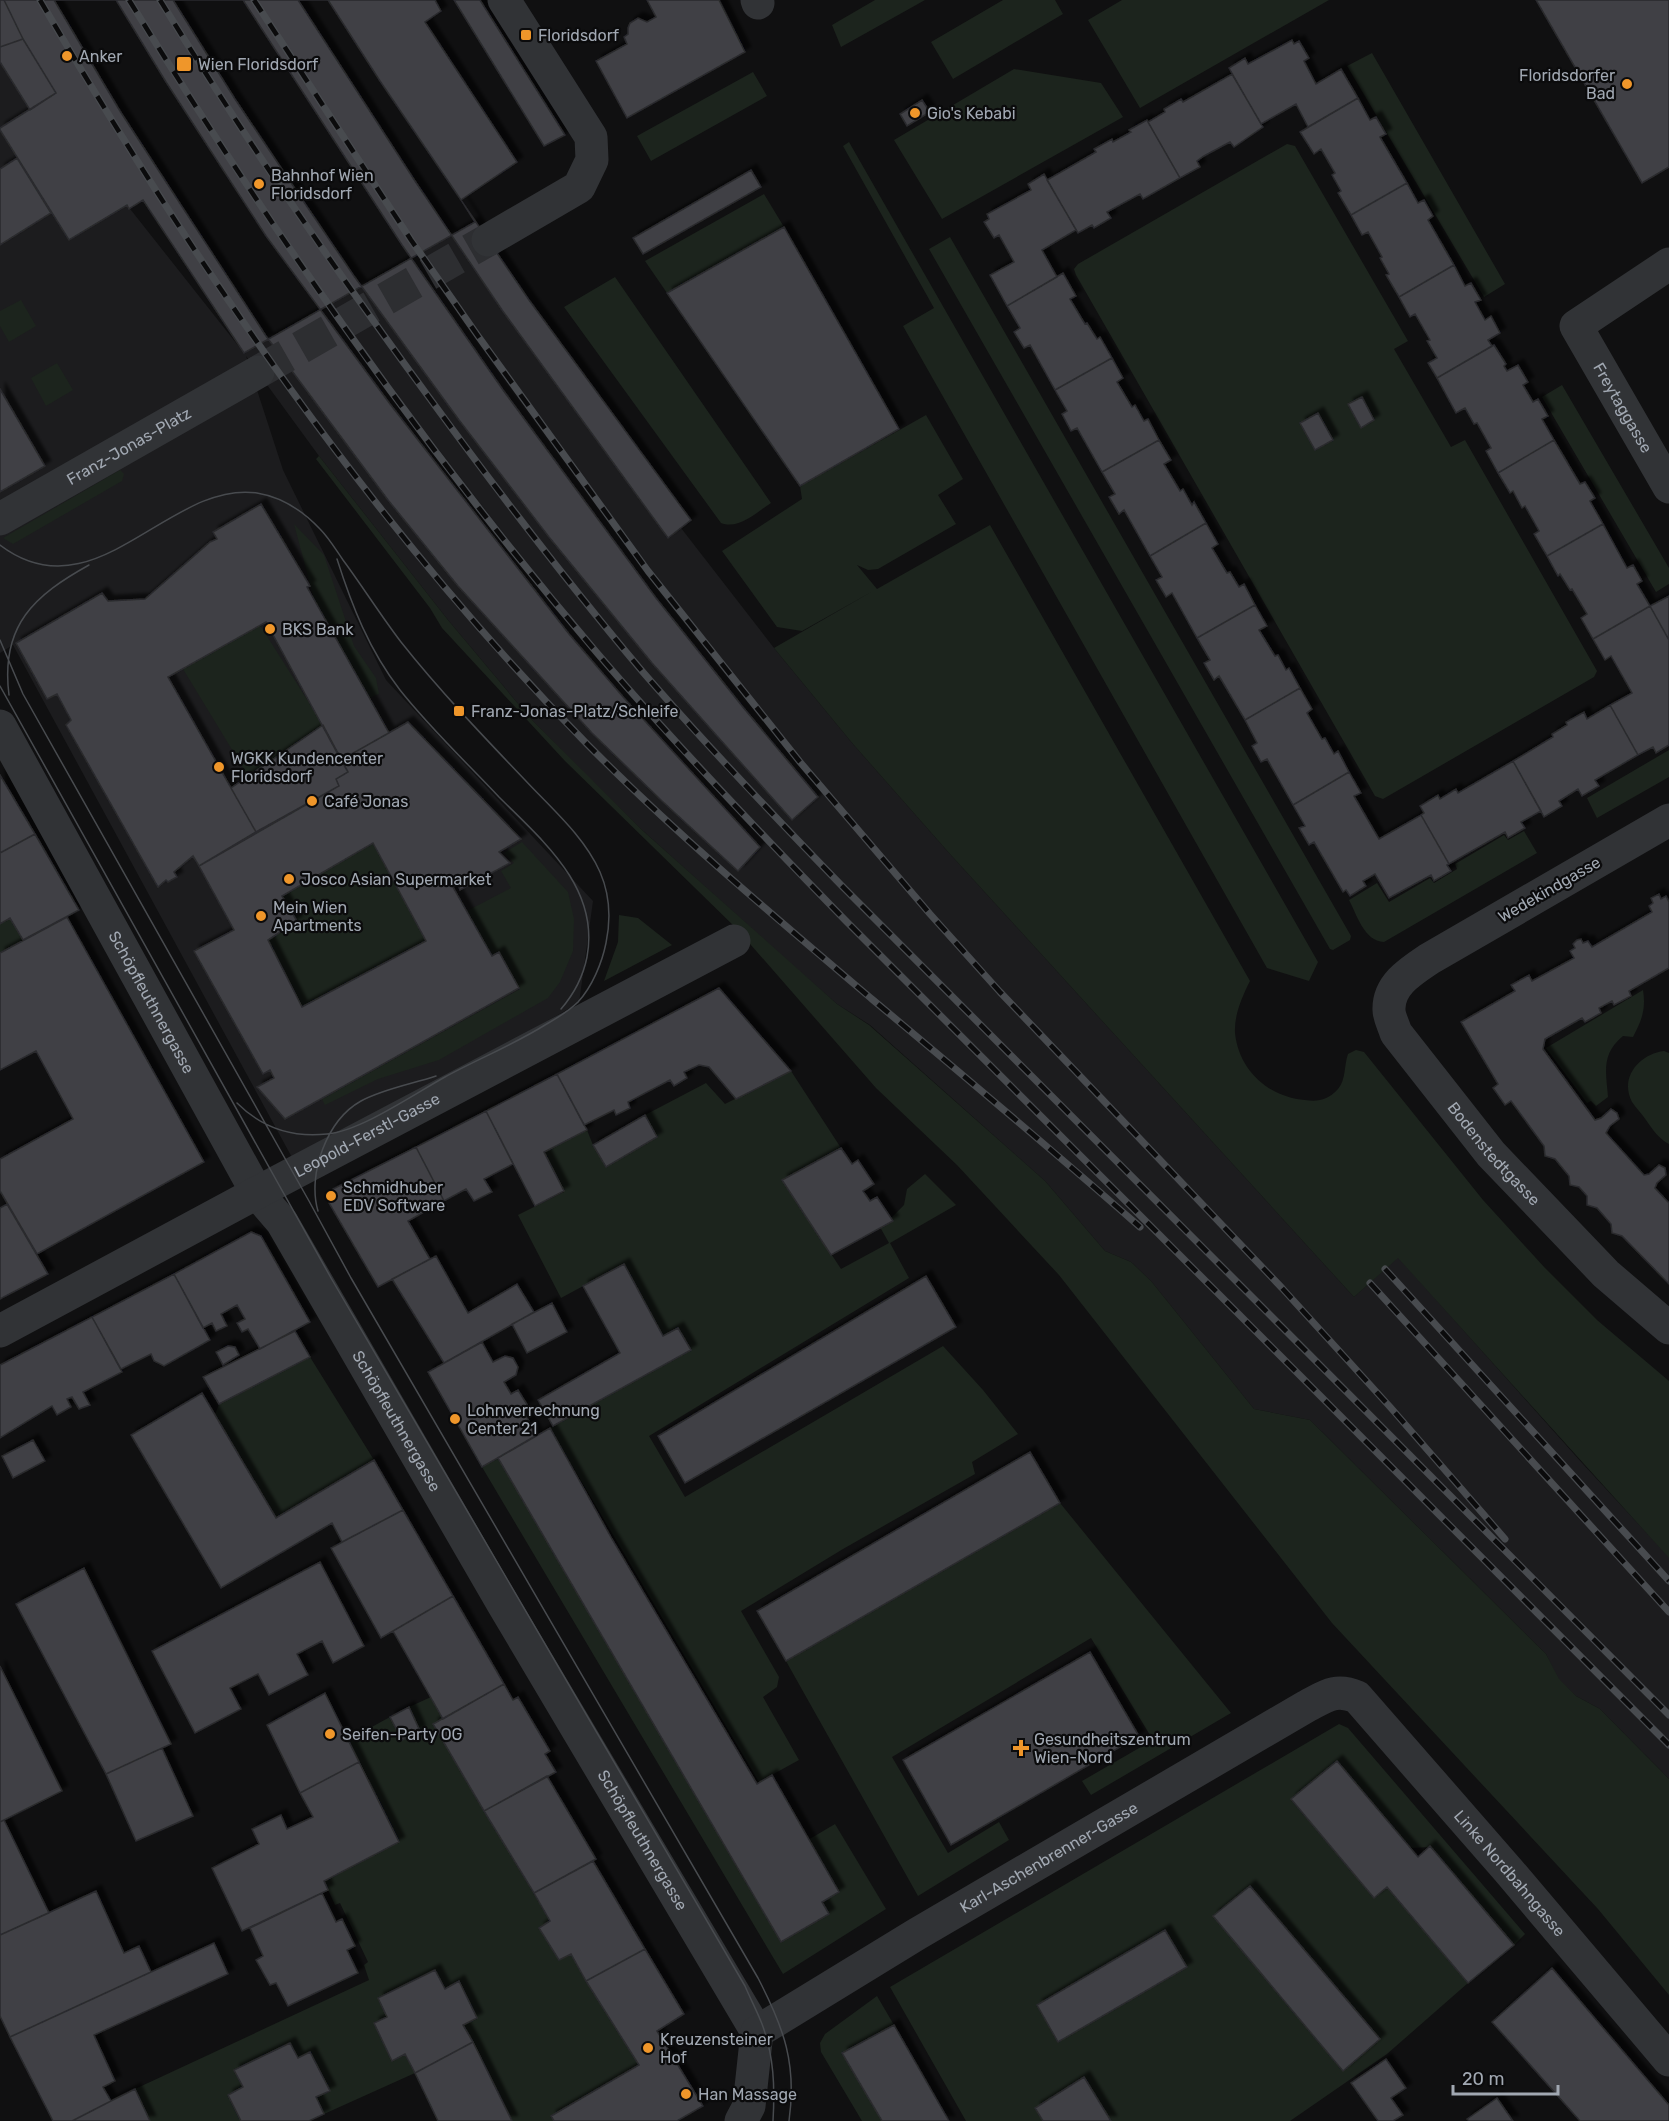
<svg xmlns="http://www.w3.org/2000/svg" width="1669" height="2121" font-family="Rubik,sans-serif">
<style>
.built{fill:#1c1c1e}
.green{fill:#1c241d}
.building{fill:#3f4044;stroke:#2a2a2d;stroke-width:1.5;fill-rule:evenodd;filter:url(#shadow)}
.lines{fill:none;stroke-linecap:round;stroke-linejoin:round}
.minor-tunnel{stroke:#2d2e31;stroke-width:33;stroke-dasharray:33 16;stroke-linecap:butt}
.minor{stroke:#313336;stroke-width:33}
.tram{stroke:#484b4f;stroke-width:1.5}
.rail-casing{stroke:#484b4f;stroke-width:7}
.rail{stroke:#0b0b0c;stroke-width:4.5;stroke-dasharray:14;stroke-linecap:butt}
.poi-dot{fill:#ef962a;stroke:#0b0b0c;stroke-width:2}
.labels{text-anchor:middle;stroke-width:4.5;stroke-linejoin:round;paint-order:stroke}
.poi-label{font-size:16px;fill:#a1a8b2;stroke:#0b0b0c;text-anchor:start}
.street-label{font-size:16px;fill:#a1a8b2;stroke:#0b0b0c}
</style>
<defs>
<filter id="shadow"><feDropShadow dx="5.5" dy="-5.5" stdDeviation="1.5" flood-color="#0009"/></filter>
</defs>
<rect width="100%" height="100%" fill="#101011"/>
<!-- built -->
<path class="built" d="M0 0H4L56 93 0 128Z
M0 130 69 240 127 205 244 353 475 222 529 300 691 520 681 528 774 648 853 744 950 854 1354 1297 1398 1257 1582 1463 1669 1557V1779L1600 1709 1576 1696 1558 1679 1546 1654 1310 1420 1254 1409 1151 1281 1131 1262 1105 1251 1045 1181 870 1025 837 1004 799 971 642 830 588 777 530 718 448 620 319 456 246 356 283 470 386 680 593 901 579 1003 295 1163 13 645 0 653Z"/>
<!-- green -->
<path class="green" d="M875 0H925L841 47 832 25Z
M1003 0H1055L1063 14 953 79 931 42Z
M1122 0H1329L1140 108 1088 20Z
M1372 53 1505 284 1484 297 1347 66Z
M1014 69 1101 83 1123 117 942 219 894 140Z
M753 72 767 96 651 161 637 136Z
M849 142 1318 962 1309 981 1267 968 903 326 934 308 843 146Z
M1287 144 1295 146 1408 341 1394 349 1451 447 1465 440 1597 671 1594 677 1383 799 1375 796 1076 275 1074 269 1078 264Z
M764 194 784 227 667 293 645 261Z
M950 237 1351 936 1350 940 1333 950 1330 949 929 249Z
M615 277 771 503C757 512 739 530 721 523L564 307Z
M21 300 36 326 9 342 0 326V311Z
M57 363 73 390 46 406 31 378Z
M1562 385 1669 568V584L1656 592 1542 397Z
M926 415 963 479 938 495 956 524 878 569 868 570 857 565 877 589 990 525 1250 981C1242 997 1234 1015 1235 1033 1239 1071 1269 1097 1305 1100 1318 1102 1328 1100 1338 1089 1346 1080 1344 1065 1348 1054L1356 1050 1364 1052 1483 1200 1545 1268 1597 1320 1669 1381V1558L1398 1258 1354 1297 950 854 853 744 774 648 873 591 802 631 777 627 722 551 802 499 800 486Z
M319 456 448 620 530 718 642 830 837 1004 869 1025 1045 1181 1105 1251 1131 1262 1151 1281 1254 1409 1310 1420 1546 1654 1559 1679 1576 1696 1600 1709 1669 1779V1995L1598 1909 1332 1623 1059 1275 957 1165 876 1088 737 929 565 761 442 628 430 608 316 459Z
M120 470 124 474 122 481 13 544 3 538Z
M294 524 324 555 354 646 376 678 379 694 369 698 315 603Z
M260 625 323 725 248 776 183 669Z
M1669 750V777L1597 818 1587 798Z
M1524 831 1537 853 1384 942C1364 941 1357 915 1349 900L1377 883 1389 902 1430 878 1434 883 1457 869 1455 864 1504 835 1508 840Z
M522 842 568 892 574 919 573 951 560 982 548 998 439 1060 378 1079 325 1105 322 1099 520 989 499 953 492 956 467 911 511 888 501 871 514 863 504 853Z
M373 843 426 941 302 1007 268 940 297 921 282 896Z
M619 915 638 918 672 945 604 981 618 942Z
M10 918 23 940 0 953V924Z
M1643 990C1646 1009 1642 1020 1633 1037L1623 1036C1601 1054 1606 1072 1608 1097L1596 1106 1591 1101 1587 1103 1546 1048Z
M1664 1051 1669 1053V1144C1659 1139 1653 1130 1646 1120 1642 1114 1636 1108 1632 1102 1619 1077 1640 1054 1664 1051Z
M791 1071 841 1148 783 1180 841 1269 889 1243 880 1227 893 1221 891 1218 904 1205 907 1189 925 1174 956 1205 890 1243 909 1278 649 1436 685 1497 943 1346 983 1390 1018 1434 972 1462 975 1474 843 1549 741 1611 779 1677 777 1687 763 1697 799 1760 759 1782 550 1428 691 1350 678 1328 663 1336 624 1264 561 1298 518 1215 564 1192 544 1152 587 1130 593 1145 606 1167 657 1137 645 1115 706 1083 725 1104Z
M310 1357 374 1460 276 1518 215 1415 219 1404Z
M498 1458 781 1942 828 1914 822 1902 839 1892 808 1840 835 1824 886 1909 783 1974 482 1467Z
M1060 1503 1231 1713 1091 1795 1082 1781 1153 1740 1091 1638 892 1757 948 1853 999 1822 1009 1840 918 1896 786 1661Z
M431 1697 443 1719 433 1724 550 1921 540 1928 571 1954 639 2065 551 2116 554 2121H512L473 2042 463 2025 477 2018 459 1982 445 1989 435 1970 378 1999 387 2017 374 2023 393 2060 405 2054 415 2073 324 2114 316 2097 329 2090 310 2052 298 2058 290 2043 235 2070 243 2087 228 2095 241 2121H150L135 2089 369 1980 364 1965 368 1962 340 1903 335 1905 324 1881 399 1842 348 1740 390 1717 402 1739 420 1731 409 1707Z
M1339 1724 1348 1728 1525 1934 1514 1945 1431 1847 1411 1848 1337 1761 1291 1800 1374 1897 1387 1887 1468 1983 1387 2054 1290 2121H966L890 1987Z
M877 1996 894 2025 843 2053 882 2121H862L821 2052 820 2043 825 2034Z"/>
<!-- building -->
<path class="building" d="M0 0H4L23 39 0 47Z
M4 0H435L441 11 425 22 517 162 461 200 475 222 244 353 143 200 129 209 127 205 69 240 0 130V128L56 93 23 39Z
M54 0H116L166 82 266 236 390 404 569 634 624 698 760 847 738 871 662 801 592 733 458 586 388 500 266 336 120 111Z
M173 0H243L402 245 503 390 656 598 742 706 818 797 792 820 652 663 549 537 459 420 354 276 308 208 235 99Z
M298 0H328L380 81 529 300 691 520 668 538 502 310 415 181Z
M454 0H480L565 135 544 146Z
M647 0H719L745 52 627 118 596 61 627 44 624 37 628 34V28L630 23 638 18 647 22 656 17Z
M1536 0H1669V167L1642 183Z
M23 39 56 93 30 110 0 62V47Z
M1292 40 1294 44 1299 41 1309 58 1304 61 1316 84 1341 69 1358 98 1308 127 1296 104 1261 124 1229 68 1245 58 1248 64Z
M1232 74 1263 127 1234 147 1230 142 1204 156 1197 161 1200 167 1180 178 1148 122 1165 112 1164 109 1181 99 1183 102Z
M1358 98 1370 120 1376 117 1386 134 1380 137 1407 183 1351 215 1338 193 1341 191 1332 175 1335 173 1321 149 1314 154 1300 132Z
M922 100 930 112 907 126 900 114Z
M1147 120 1180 178 1143 199 1140 194 1107 212 1111 218 1094 228 1092 225 1078 233 1047 180 1096 152 1094 149 1112 139 1113 142 1131 132 1129 130Z
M17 158 51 213 0 245V169Z
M751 170 761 187 643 254 633 238Z
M1044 174 1076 230 1042 250 1057 277 1007 306 990 275 1014 262 999 235 994 238 984 222 989 219 987 214 1031 190 1028 184Z
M1407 183 1418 203 1424 200 1433 216 1428 220 1454 265 1399 297 1386 275 1389 274 1380 258 1382 257 1368 232 1362 235 1351 215Z
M784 227 899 429 800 486 667 293Z
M1454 265 1465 286 1471 283 1481 300 1475 302 1485 320 1491 316 1500 333 1488 340 1492 346 1437 378 1428 363 1437 358 1427 341 1430 340 1415 314 1410 317 1399 297Z
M1063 273 1076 296 1070 299 1085 324 1087 323 1097 339 1100 337 1112 358 1055 390 1030 345 1024 348 1014 332 1020 328 1007 306Z
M1494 345 1506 364 1504 366 1507 371 1518 365 1528 382 1523 385 1533 402 1538 399 1548 416 1542 419 1554 440 1498 473 1486 451 1491 448 1477 423 1474 424 1465 408 1456 413 1437 378Z
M1112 358 1123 378 1117 382 1132 407 1135 405 1144 421 1148 419 1159 440 1102 472 1077 428 1071 431 1062 414 1067 411 1055 390Z
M0 389 45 466 0 492Z
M1362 397 1374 420 1361 428 1348 404Z
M1318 413 1333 440 1315 450 1300 423Z
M1159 440 1171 460 1164 464 1180 491 1183 489 1192 505 1194 502 1206 523 1150 556 1124 510 1119 514 1109 497 1115 494 1102 472Z
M1554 440 1580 484 1585 482 1595 498 1590 501 1603 524 1547 556 1534 534 1539 531 1525 506 1522 508 1513 491 1510 493 1498 473Z
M261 504 310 586 307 587 389 733 341 760 266 622 168 677 256 832 199 866 193 856 174 872 177 877 168 882 166 880 158 887 66 725 71 720 57 694 47 699 16 643 102 593 108 601 145 599 210 542 217 539 213 532Z
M1206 523 1218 544 1212 548 1227 573 1230 572 1239 587 1244 584 1255 605 1197 638 1172 593 1166 597 1156 580 1162 577 1150 556Z
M1603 524 1627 568 1633 565 1642 581 1637 584 1650 606 1593 639 1581 618 1587 614 1572 589 1570 590 1560 574 1558 576 1547 556Z
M1669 596V640L1650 606Z
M1255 605 1267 626 1259 630 1275 656 1278 655 1286 670 1289 668 1300 688 1245 720 1219 676 1214 680 1204 663 1210 660 1197 638Z
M1650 606 1669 640V745L1656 753 1653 747 1638 755 1610 705 1632 693 1611 656 1605 660 1593 639Z
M1300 688 1312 709 1307 713 1322 739 1325 738 1334 754 1338 751 1349 772 1293 805 1267 759 1261 762 1252 746 1257 743 1245 720Z
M1610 705 1638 755 1595 780 1599 786 1582 796 1578 789 1559 801 1562 806 1544 817 1513 761 1553 737 1552 734 1567 725 1566 722 1584 712 1587 719Z
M408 722 521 839 499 852 510 863 460 890 458 884 453 887 492 956 499 952 519 988 285 1119 257 1087 274 1078 270 1070 263 1074 194 951 234 930 199 866 339 786 336 779 348 772 341 760ZM373 843 426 941 302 1007 268 940 297 921 282 896Z
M323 725 348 772 336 779 339 786 256 832 231 788Z
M1513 761 1541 811 1521 822 1525 828 1508 838 1505 832 1449 864 1421 815 1424 813 1420 806 1438 795 1440 799 1456 789 1458 793Z
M1349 772 1361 793 1354 796 1379 839 1421 815 1449 864 1447 865 1451 871 1434 881 1431 875 1389 898 1375 874 1363 881 1366 886 1350 896 1346 890 1343 892 1314 842 1309 845 1299 828 1305 826 1293 805Z
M0 775 35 834 0 853Z
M35 834 79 910 23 940 10 918 0 924V853Z
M1659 894 1661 899 1666 896 1669 902V968L1629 991 1631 996 1614 1005 1612 1001 1599 1008 1601 1013 1585 1022 1582 1018 1545 1039 1543 1049 1595 1120 1601 1118 1611 1109 1617 1113 1619 1119 1610 1126 1606 1133 1644 1175 1649 1174 1659 1165 1665 1168 1666 1175 1657 1183 1655 1188 1669 1203V1284L1622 1236 1612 1233 1611 1224 1597 1208 1587 1205V1196L1579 1187 1570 1185 1569 1176 1555 1159 1545 1156 1544 1146 1511 1101 1505 1105 1493 1088 1498 1084 1461 1022 1515 991 1511 985 1529 975 1532 981 1574 958 1570 951 1575 948 1573 944 1577 940 1581 939 1583 943 1588 941 1592 947 1652 912 1649 906 1653 903 1651 898Z
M67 917 204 1162 37 1254 0 1191V1159L73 1119 36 1051 0 1070V953Z
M719 988 791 1071 736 1099 709 1067 699 1065 684 1072 687 1078 674 1086 670 1080 628 1102 630 1108 616 1115 614 1110 584 1125 557 1074Z
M557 1074 587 1130 544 1152 564 1191 535 1206 486 1111Z
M486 1111 513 1164 484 1179 492 1192 474 1201 466 1189 444 1201 416 1147Z
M645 1115 657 1137 606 1167 593 1145Z
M416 1147 444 1201 408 1221 430 1259 378 1287 329 1203 333 1189Z
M841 1148 852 1164 858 1160 874 1184 863 1191 870 1201 877 1197 893 1221 831 1255 782 1180Z
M7 1204 48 1274 0 1299V1208Z
M251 1232 261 1236 310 1322 260 1349 248 1329 242 1332 237 1323 245 1319 237 1305 221 1314 227 1326 216 1331 212 1323 203 1328 174 1274Z
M436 1256 468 1313 517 1284 534 1312 444 1363 392 1279Z
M624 1264 663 1336 678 1328 691 1350 553 1426 538 1400 620 1353 583 1286Z
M174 1274 210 1340 164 1366 154 1361 151 1354 121 1369 92 1317Z
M926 1276 956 1327 685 1483 658 1436Z
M552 1303 567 1332 527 1353 512 1324Z
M92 1317 122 1372 83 1392 90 1405 79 1409 72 1397 67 1399 71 1407 57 1415 52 1406 0 1438V1365Z
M295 1331 310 1357 219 1404 203 1377Z
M482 1342 493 1362 505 1356 513 1358 518 1367 516 1375 504 1382 511 1394 518 1390 528 1406 522 1409 537 1435 482 1467 428 1372Z
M228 1346 235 1347 239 1355 223 1365 216 1352Z
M202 1393 276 1518 374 1460 403 1510 342 1542 332 1523 221 1588 131 1435Z
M550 1428 612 1539 757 1784 772 1775 839 1892 822 1902 829 1914 781 1942 498 1458Z
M33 1440 45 1461 13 1478 2 1456Z
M1030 1452 1060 1503 786 1661 757 1611Z
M403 1510 453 1596 381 1638 331 1548Z
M320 1562 364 1646 333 1663 322 1641 297 1654 308 1675 269 1695 258 1674 230 1688 241 1709 195 1733 152 1651Z
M84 1568 171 1744 106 1774 16 1604Z
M453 1596 504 1684 443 1719 393 1631Z
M1090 1652 1139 1736 951 1845 903 1760Z
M0 1666 62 1791 0 1822Z
M504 1684 513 1700 518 1697 550 1751 545 1754 556 1772 484 1811 433 1724Z
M325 1693 359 1762 300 1793 267 1725Z
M409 1707 420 1731 402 1740 390 1717Z
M162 1748 193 1816 136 1841 106 1774Z
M1337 1761 1418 1857 1430 1846 1514 1945 1468 1983 1387 1887 1374 1898 1291 1799Z
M359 1762 399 1842 324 1881 328 1890 242 1931 212 1868 259 1844 252 1829 281 1815 287 1829 313 1817 300 1793Z
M547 1776 596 1859 534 1893 484 1811Z
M4 1820 49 1913 0 1935V1822Z
M593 1861 645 1949 586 1981 571 1954 559 1960 539 1928 550 1921 534 1893Z
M1250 1886 1380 2039 1343 2071 1213 1916Z
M96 1891 124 1953 139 1946 151 1972 10 2037 0 2016V1935Z
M322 1893 336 1922 342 1919 355 1946 347 1950 358 1973 288 2006 276 1983 270 1985 256 1960 263 1956 250 1928Z
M1165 1930 1187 1967 1058 2042 1037 2005Z
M214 1943 228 1974 94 2035 115 2081 103 2087 111 2101 72 2121H53L10 2037Z
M645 1949 684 2014 657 2031 703 2106 677 2121H554L551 2116 639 2065 586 1981Z
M1552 1968 1669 2105V2121H1580L1492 2022Z
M435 1970 445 1989 459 1981 477 2018 463 2025 473 2042 415 2073 405 2054 392 2061 374 2023 387 2017 378 1998Z
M894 2025 949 2121H882L842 2053Z
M473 2042 512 2121H438L415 2073Z
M290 2043 298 2058 310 2052 330 2091 316 2097 324 2114 309 2121H241L228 2095 243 2087 234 2070Z
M1386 2059 1406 2088 1391 2098 1403 2115 1393 2121H1378L1351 2083Z
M1084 2077 1111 2121H1043L1035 2108Z
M135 2089 150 2121H72L111 2101Z
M1497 2098 1513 2121H1469L1467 2119Z"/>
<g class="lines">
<!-- minor-tunnel -->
<path class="minor-tunnel" d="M258 372 488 240"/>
<!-- minor -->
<g class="minor">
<path d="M757 0 758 3"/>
<path d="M488 240 579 187 592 160 591 137 504 0"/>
<path id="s1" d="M1669 264 1576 326 1669 487"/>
<path id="s2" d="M0 519 258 372"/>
<path id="s3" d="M0 726 257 1193 282 1222 503 1604 757 2032 749 2106 741 2121"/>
<path id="s4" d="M1669 820 1429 959C1411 971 1388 985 1389 1010 1389 1017 1394 1026 1396 1033L1491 1154 1606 1274 1669 1328"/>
<path id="s5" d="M0 1331 277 1182 734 941"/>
<path id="s6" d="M757 2032 917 1934 1307 1706C1326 1696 1336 1688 1357 1697L1508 1870 1669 2060"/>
</g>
<!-- tram -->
<path class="tram" d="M0 545C95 617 169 480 257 493 281 497 303 511 320 529 329 538 336 550 343 560 363 587 381 616 401 642 439 690 482 735 525 780 551 808 584 836 600 872 610 895 611 919 606 943 602 963 592 987 578 1002 568 1012 557 1018 545 1025 513 1045 478 1059 445 1077 414 1094 361 1131 327 1134 291 1138 262 1128 237 1103
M337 559C352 606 369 650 400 690 430 728 466 762 499 797 543 841 600 888 587 957 583 977 574 994 561 1009
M0 640 23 694 309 1201 351 1278 758 1978C784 2028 797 2064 789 2121
M0 686 331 1278 745 1986C750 1998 757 2011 762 2024 774 2056 775 2087 773 2121
M9 695C0 625 35 595 89 565
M318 1211C307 1174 327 1120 361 1101 383 1089 412 1084 436 1076"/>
<defs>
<path id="rail" d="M40 0C195 266 371 524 587 744 677 835 775 917 873 1000 963 1075 1052 1150 1140 1227
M129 0C269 228 424 450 598 654 677 746 761 834 846 921L1669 1745
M160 0C243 136 333 267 428 396 496 489 567 582 642 671 706 745 773 815 841 885L1669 1715
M254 0 411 240 478 336 648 571 800 762 930 914 1000 992 1282 1288 1391 1408 1505 1539
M1385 1269 1669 1581
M1370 1283 1669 1612"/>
</defs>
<!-- rail casing -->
<use href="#rail" class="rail-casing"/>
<!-- rail -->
<use href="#rail" class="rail"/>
</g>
<!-- markers -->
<g class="poi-dot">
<rect x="520" y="29" width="12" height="12" rx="3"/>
<circle cx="67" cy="56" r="6"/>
<rect x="176" y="56" width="16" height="16" rx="3"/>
<circle cx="1627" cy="84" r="6"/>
<circle cx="915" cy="113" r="6"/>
<circle cx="259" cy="184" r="6"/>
<circle cx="270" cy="629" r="6"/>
<rect x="453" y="705" width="12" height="12" rx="3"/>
<circle cx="219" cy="767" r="6"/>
<circle cx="312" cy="801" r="6"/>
<circle cx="289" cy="879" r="6"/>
<circle cx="261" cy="916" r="6"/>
<circle cx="331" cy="1196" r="6"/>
<circle cx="455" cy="1419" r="6"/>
<circle cx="330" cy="1734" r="6"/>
<path d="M1018 1739h6v6h6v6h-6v6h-6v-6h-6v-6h6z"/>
<circle cx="648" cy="2048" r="6"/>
<circle cx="686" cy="2094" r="6"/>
</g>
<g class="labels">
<!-- poi labels -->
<g class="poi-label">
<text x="538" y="41">Floridsdorf</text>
<text x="79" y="62">Anker</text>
<text x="198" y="70">Wien Floridsdorf</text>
<text x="1615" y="81" text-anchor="end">Floridsdorfer<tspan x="1615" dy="18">Bad</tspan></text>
<text x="927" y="119">Gio's Kebabi</text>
<text x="271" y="181">Bahnhof Wien<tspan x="271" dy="18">Floridsdorf</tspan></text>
<text x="282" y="635">BKS Bank</text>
<text x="471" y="717">Franz-Jonas-Platz/Schleife</text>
<text x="231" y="764">WGKK Kundencenter<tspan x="231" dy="18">Floridsdorf</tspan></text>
<text x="324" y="807">Café Jonas</text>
<text x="301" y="885">Josco Asian Supermarket</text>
<text x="273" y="913">Mein Wien<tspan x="273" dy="18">Apartments</tspan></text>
<text x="343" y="1193">Schmidhuber<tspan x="343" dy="18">EDV Software</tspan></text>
<text x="467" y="1416">Lohnverrechnung<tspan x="467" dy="18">Center 21</tspan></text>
<text x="342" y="1740">Seifen-Party OG</text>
<text x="1034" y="1745">Gesundheitszentrum<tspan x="1034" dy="18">Wien-Nord</tspan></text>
<text x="660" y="2045">Kreuzensteiner<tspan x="660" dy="18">Hof</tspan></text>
<text x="698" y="2100">Han Massage</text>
</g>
<!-- street labels -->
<g class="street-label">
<text dy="6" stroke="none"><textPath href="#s1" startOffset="206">Freytaggasse</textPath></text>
<text dy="6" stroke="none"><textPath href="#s2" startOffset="148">Franz-Jonas-Platz</textPath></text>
<text transform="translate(1549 889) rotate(-30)" y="6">Wedekindgasse</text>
<text dy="6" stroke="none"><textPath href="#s3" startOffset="315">Schöpfleuthnergasse</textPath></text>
<text dy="6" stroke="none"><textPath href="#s5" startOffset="416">Leopold-Ferstl-Gasse</textPath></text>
<text dy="6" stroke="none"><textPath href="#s4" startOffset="525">Bodenstedtgasse</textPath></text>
<text dy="6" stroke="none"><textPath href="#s3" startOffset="801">Schöpfleuthnergasse</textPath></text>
<text dy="6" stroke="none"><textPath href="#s3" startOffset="1287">Schöpfleuthnergasse</textPath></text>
<text dy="6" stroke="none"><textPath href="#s6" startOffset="340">Karl-Aschenbrenner-Gasse</textPath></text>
<text dy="6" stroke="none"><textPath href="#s6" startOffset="926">Linke Nordbahngasse</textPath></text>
</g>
</g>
<!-- scale -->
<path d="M1453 2085v9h105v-9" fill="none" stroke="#a1a8b2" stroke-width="3"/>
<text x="1462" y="2085" font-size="18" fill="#a1a8b2" stroke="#0b0b0c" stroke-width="4.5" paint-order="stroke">20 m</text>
</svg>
